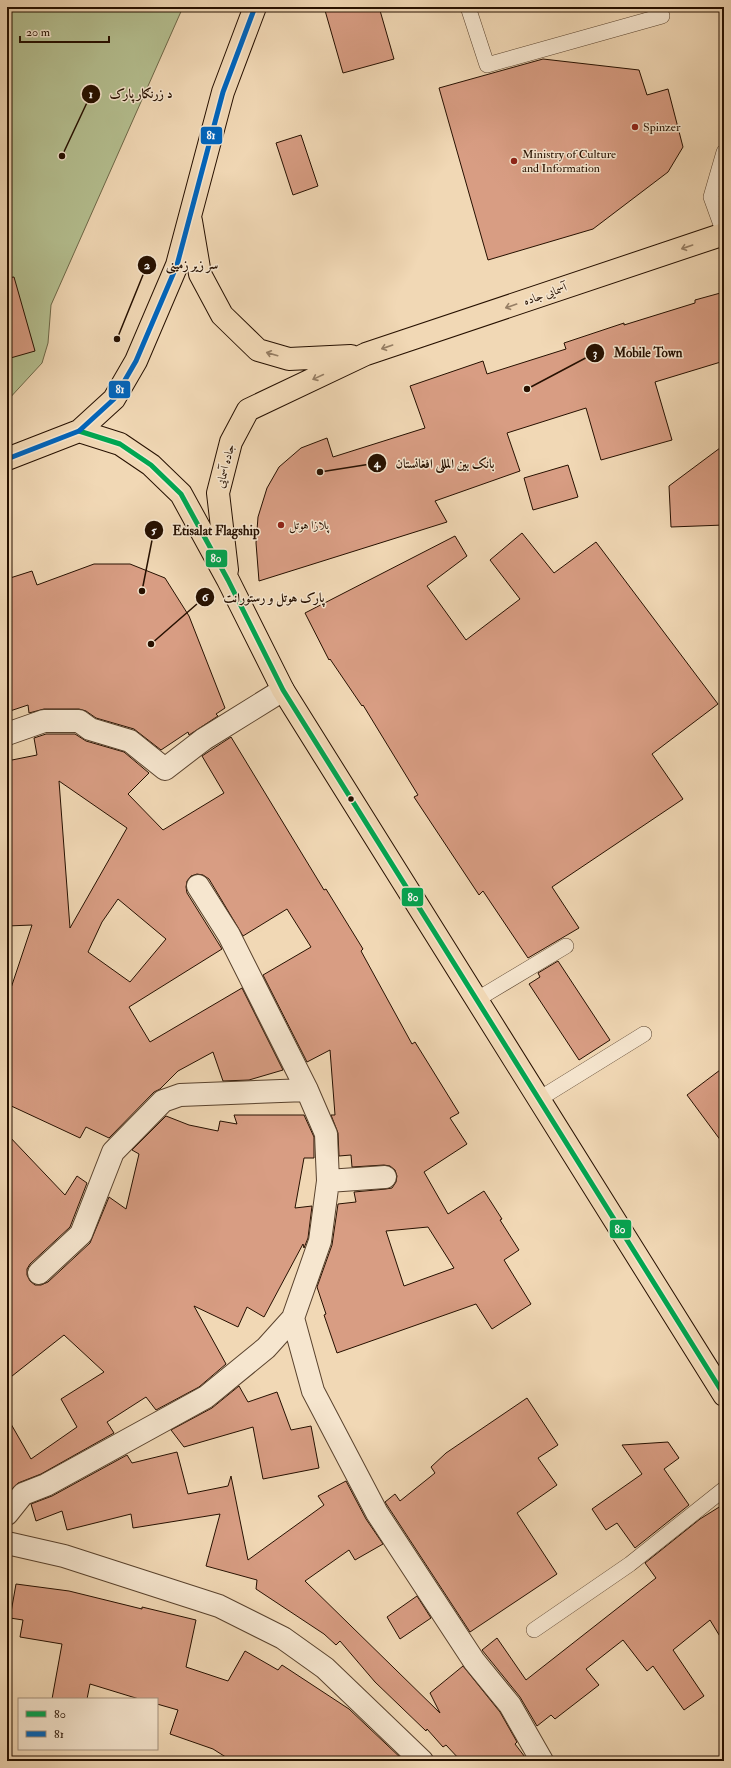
<svg xmlns="http://www.w3.org/2000/svg" width="731" height="1768" font-family="'IM FELL Double Pica',Amiri,serif">
<style>
.green{fill:#b5c091;stroke:#6e6848}
.building{fill:#d89d83;stroke:#261000;fill-rule:evenodd}
.lines{fill:none;stroke-linecap:round;stroke-linejoin:round}
.service-casing{stroke:#59422d;stroke-width:16}
.minor-casing{stroke:#59422d;stroke-width:24}
.trunk-casing{stroke:#261000;stroke-width:24}
.service{stroke:#f6e6cf;stroke-width:15}
.minor{stroke:#f6e6cf;stroke-width:22}
.trunk{stroke:#f1d8b5;stroke-width:22}
.bus-1-casing{stroke:#f6e6cf;stroke-width:8}
.bus-2-casing{stroke:#f6e6cf;stroke-width:8}
.bus-1{stroke:#00a651;stroke-width:5}
.bus-2{stroke:#0065bd;stroke-width:5}
.oneway{stroke:#967e64}
.poi-dot{fill:#8f2418;stroke:#f6e6cf;stroke-width:1.5}
.bus-dot{fill:#261000;stroke:#f6e6cf;stroke-width:1.5}
.labels{text-anchor:middle;stroke-width:3;stroke-linejoin:round;paint-order:stroke}
.poi-label{font-size:12px;fill:#261000;stroke:#f6e6cf;text-anchor:start}
.street-label{font-size:12px;fill:#261000;stroke:#f6e6cf}
.leader{fill:none;stroke:#261000;stroke-width:1.5}
.callout-dot{fill:#261000;stroke:#f6e6cf;stroke-width:1.5}
.mark-label{font-size:12px;text-anchor:middle;font-weight:bold;fill:#fff}
.callout-label{font-size:13px;text-anchor:middle;font-weight:bold;fill:#261000;stroke:#f6e6cf;stroke-width:3;stroke-linejoin:round;paint-order:stroke}
.line-badge{stroke:#f6e6cf;stroke-width:1.5}
.badge-label{font-size:11px;text-anchor:middle;font-weight:bold;fill:#fff}
</style>
<rect width="100%" height="100%" fill="#f1d8b5"/>
<filter id="stains"><feTurbulence type="fractalNoise" baseFrequency=".005" numOctaves="4"/><feColorMatrix values="0 0 0 0 .2 0 0 0 0 .09 0 0 0 0 .02 0 0 0 .5 -.17"/></filter>
<radialGradient id="worn" r=".72"><stop offset=".6" stop-color="#630" stop-opacity="0"/><stop offset="1" stop-color="#630" stop-opacity=".3"/></radialGradient>
<!-- green -->
<path class="green" d="M7 7H183L51 305 48 343 42 363 7 401Z"/>
<!-- building -->
<path class="building" d="M324 7H379L394 59 343 73Z
M543 59 639 70 647 95 668 89 683 147 668 172 593 229 488 260 439 88Z
M301 135 318 186 293 195 276 143Z
M14 277 35 351 7 359V278Z
M724 292V361L655 382 672 440 601 460 586 408 507 433 520 471 435 501 447 522 259 581 256 543 258 517 267 488 279 467 301 448 327 438 333 457 425 428 410 386 483 361 487 374 566 349 564 343 624 323V325L695 303V300Z
M724 445V525L671 527 669 486Z
M568 465 578 497 533 510 524 478Z
M522 533 554 573 596 542 718 704 652 754 683 799 552 887 579 928 528 958 483 891 479 895 414 797 418 795 363 705 362 706 330 659 329 660 305 613 455 536 467 556 427 586 466 640 520 599 490 560Z
M94 564H130L165 578 189 616 225 708 216 714 218 716 189 735 188 732 161 750 134 729 96 718 86 711 79 709H44L29 713 28 705 7 712V579L32 571 37 585Z
M46 734H75L86 741 124 752 149 773 128 794 163 830 224 793 202 756 231 737 324 890 326 889 363 949 361 951 412 1044 415 1042 459 1113 450 1118 467 1144 424 1172 448 1214 484 1191 502 1219 500 1220 519 1250 504 1260 531 1304 492 1329 476 1304 337 1353 324 1315 326 1314 317 1287 332 1245 338 1204 356 1202 354 1192 386 1189 392 1188 396 1182 397 1176 395 1170 390 1166 384 1165 352 1167 351 1155 339 1156 338 1133 331 1115H335L330 1050 307 1062 263 975 311 947 287 909 243 936 209 879 203 875 197 874 191 876 187 881 186 887 187 893 222 949 129 1007 150 1042 242 988 283 1070 249 1080 223 1081 213 1052 178 1071 160 1089 154 1092 109 1138 86 1127 80 1138 7 1104V1000L32 925 7 926V870H9L7 840V761L37 755 34 738ZM59 781 127 828 70 928ZM118 899 166 939 130 982 88 952 102 922ZM428 1227 454 1268 404 1286 386 1231Z
M558 961 610 1040 579 1060 529 984 540 977 538 973Z
M724 1067V1145L687 1095Z
M234 1115H304L314 1137V1158H304L295 1208 312 1206 308 1238 304 1248 303 1244 264 1317 247 1307 238 1327 194 1306 226 1364 199 1387 156 1410 146 1397 107 1422 114 1433 41 1474 18 1483 7 1494V1417L31 1459 77 1427 61 1399 104 1372 64 1335 7 1380V1134L65 1195 77 1176 87 1183 70 1227 30 1264 27 1269V1275L30 1281 35 1285H41L48 1282 90 1243 109 1197 126 1209 139 1154 132 1150 166 1116 189 1125 218 1131 220 1121 237 1124Z
M239 1386 248 1402 277 1392 291 1430 311 1426 319 1468 263 1479 253 1427 184 1447 171 1430 212 1408Z
M527 1398 558 1445 538 1458 557 1485 517 1513 557 1574 470 1632 385 1502 395 1494 400 1501 435 1473 431 1467 446 1453Z
M668 1442 679 1458 664 1469 689 1505 635 1548 617 1523 606 1530 592 1509 642 1474 622 1445Z
M177 1452 188 1494 228 1486 231 1476 248 1560 324 1505 318 1496 346 1481 366 1519 383 1544 355 1560 349 1550 305 1581 440 1713 430 1693 463 1666 500 1712 517 1742 515 1744 528 1761H461L446 1745 443 1747 427 1729 426 1731 375 1682 340 1641 336 1645 324 1634 256 1589 257 1580 206 1566 220 1514 133 1528 131 1514 67 1530 62 1511 36 1521 31 1504 52 1496 127 1455 132 1463Z
M724 1504V1643L710 1620 673 1650 704 1696 684 1710 653 1666 647 1671 623 1640 586 1669 599 1685 555 1719 551 1715 537 1726 520 1697 482 1650 497 1638 526 1680 656 1578 645 1563 700 1519Z
M16 1584 69 1591 142 1609V1607L196 1620 186 1667 228 1681 245 1651 278 1670 282 1665 349 1709 404 1761H232L213 1749 170 1734 178 1710 157 1704V1699H139L90 1684 87 1699H52L62 1644 20 1637 23 1620 10 1618Z
M417 1596 431 1618 400 1639 387 1617Z"/>
<g class="lines">
<defs>
<path id="service" d="M468 7 487 65 662 16 659 7
M724 152 711 197 724 233
M476 1000 566 946
M539 1099 644 1034
M534 1630 630 1564 724 1489"/>
<path id="minor" d="M7 734 44 721H79L90 729 130 741 165 769 204 739 283 690
M198 886 229 935 307 1090 326 1134 328 1181 320 1241 293 1318 313 1391 377 1513 474 1661 510 1705 542 1761
M328 1181 385 1177
M39 1273 81 1234 113 1152 163 1101 180 1095 307 1090
M7 1514 23 1494 46 1485 206 1397 266 1348 293 1318
M7 1543 64 1556 219 1606 283 1638 325 1668 422 1761"/>
<path id="trunk" d="M191 221 200 274 222 315 258 350 289 359 351 356
M79 431 120 444 151 465 181 494 228 580 283 690 724 1395
M7 459 79 431 114 399 136 361 177 265 223 92 255 7
M227 570 218 493 231 442 248 410 366 354 724 234"/>
</defs>
<!-- service casing -->
<use href="#service" class="service-casing"/>
<!-- minor casing -->
<use href="#minor" class="minor-casing"/>
<!-- trunk casing -->
<use href="#trunk" class="trunk-casing"/>
<!-- service -->
<use href="#service" class="service"/>
<!-- minor -->
<use href="#minor" class="minor"/>
<!-- trunk -->
<use href="#trunk" class="trunk"/>
<defs>
<path id="bus-1" d="M79 431 120 444 151 465 181 494 228 580 283 690 724 1395"/>
<path id="bus-2" d="M7 459 79 431 114 399 136 361 177 265 223 92 255 7"/>
</defs>
<!-- bus-1 casing -->
<use href="#bus-1" class="bus-1-casing"/>
<!-- bus-2 casing -->
<use href="#bus-2" class="bus-2-casing"/>
<!-- bus-1 -->
<use href="#bus-1" class="bus-1"/>
<!-- bus-2 -->
<use href="#bus-2" class="bus-2"/>
</g>
<!-- one-way arrows -->
<defs><path id="oneway-shaft" d="M-6 0H5M1.5-3L5.5 0L1.5 3" fill="none" stroke-width="1.6" stroke-linecap="round" stroke-linejoin="round"/></defs>
<g class="oneway">
<use href="#oneway-shaft" transform="translate(687 247) rotate(161)"/>
<use href="#oneway-shaft" transform="translate(511 306) rotate(161)"/>
<use href="#oneway-shaft" transform="translate(387 347) rotate(161)"/>
<use href="#oneway-shaft" transform="translate(272 354) rotate(-164)"/>
<use href="#oneway-shaft" transform="translate(318 377) rotate(155)"/>
</g>
<!-- markers -->
<g class="poi-dot">
<circle cx="635" cy="127" r="4"/>
<circle cx="514" cy="161" r="4"/>
<circle cx="281" cy="525" r="4"/>
</g>
<circle class="bus-dot" cx="351" cy="799" r="3.5"/>
<g class="labels">
<!-- poi labels -->
<g class="poi-label">
<text x="643" y="131">Spinzer</text>
<text x="522" y="158">Ministry of Culture<tspan x="522" dy="14">and Information</tspan></text>
<text x="289" y="529">پلازا هوتل</text>
</g>
<!-- street labels -->
<g class="street-label">
<text transform="translate(545 294) rotate(-19)" y="4">آسمایی جاده</text>
<text transform="translate(225 466) rotate(-76)" y="4">جاده آسمایی</text>
</g>
</g>
<!-- callouts -->
<path class="leader" d="M62 156L91 94M117 339L147 265M527 389L595 353M320 472L377 463M142 591L154 530M151 644L205 597"/>
<g class="callout-dot">
<circle cx="62" cy="156" r="4"/>
<circle cx="117" cy="339" r="4"/>
<circle cx="527" cy="389" r="4"/>
<circle cx="320" cy="472" r="4"/>
<circle cx="142" cy="591" r="4"/>
<circle cx="151" cy="644" r="4"/>
<circle cx="91" cy="94" r="10"/>
<circle cx="147" cy="265" r="10"/>
<circle cx="595" cy="353" r="10"/>
<circle cx="377" cy="463" r="10"/>
<circle cx="154" cy="530" r="10"/>
<circle cx="205" cy="597" r="10"/>
</g>
<g class="mark-label">
<text x="91" y="98">1</text>
<text x="147" y="269">2</text>
<text x="595" y="357">3</text>
<text x="377" y="467">4</text>
<text x="154" y="534">5</text>
<text x="205" y="601">6</text>
</g>
<g class="callout-label">
<text x="141" y="98">د زرنګار پارک</text>
<text x="192" y="269">سر زیر زمینی</text>
<text x="648" y="357">Mobile Town</text>
<text x="445" y="468">بانک بین المللی افغانستان</text>
<text x="216" y="535">Etisalat Flagship</text>
<text x="274" y="602">پارک هوتل و رستورانت</text>
</g>
<g class="line-badge">
<rect x="200" y="126" width="23" height="19" rx="4" fill="#0065bd"/>
<rect x="108" y="380" width="23" height="19" rx="4" fill="#0065bd"/>
<rect x="205" y="549" width="23" height="19" rx="4" fill="#00a651"/>
<rect x="401" y="887" width="23" height="20" rx="4" fill="#00a651"/>
<rect x="609" y="1219" width="23" height="20" rx="4" fill="#00a651"/>
</g>
<g class="badge-label">
<text x="211" y="139">81</text>
<text x="120" y="393">81</text>
<text x="216" y="562">80</text>
<text x="413" y="901">80</text>
<text x="620" y="1233">80</text>
</g>
<!-- margin -->
<rect width="731" height="1768" fill="none" stroke="#f1d8b5" stroke-width="24"/>
<rect x="8" y="8" width="715" height="1752" fill="none" stroke="#261000" stroke-width="2"/>
<rect x="12" y="12" width="707" height="1744" fill="none" stroke="#261000"/>
<!-- legend -->
<rect x="18" y="1698" width="140" height="52" fill="#f6e6cf" stroke="#a3907c"/>
<rect x="26" y="1711" width="20" height="6" fill="#00a651" stroke="#a3907c"/>
<text x="54" y="1718" font-size="12" fill="#261000">80</text>
<rect x="26" y="1731" width="20" height="6" fill="#0065bd" stroke="#a3907c"/>
<text x="54" y="1738" font-size="12" fill="#261000">81</text>
<!-- scale -->
<path d="M20 36v6h89v-6" fill="none" stroke="#261000" stroke-width="2"/>
<text x="26" y="36" font-size="12" fill="#261000" stroke="#f6e6cf" stroke-width="3" paint-order="stroke">20 m</text>
<rect width="100%" height="100%" filter="url(#stains)"/>
<rect width="100%" height="100%" fill="url(#worn)"/>
</svg>
